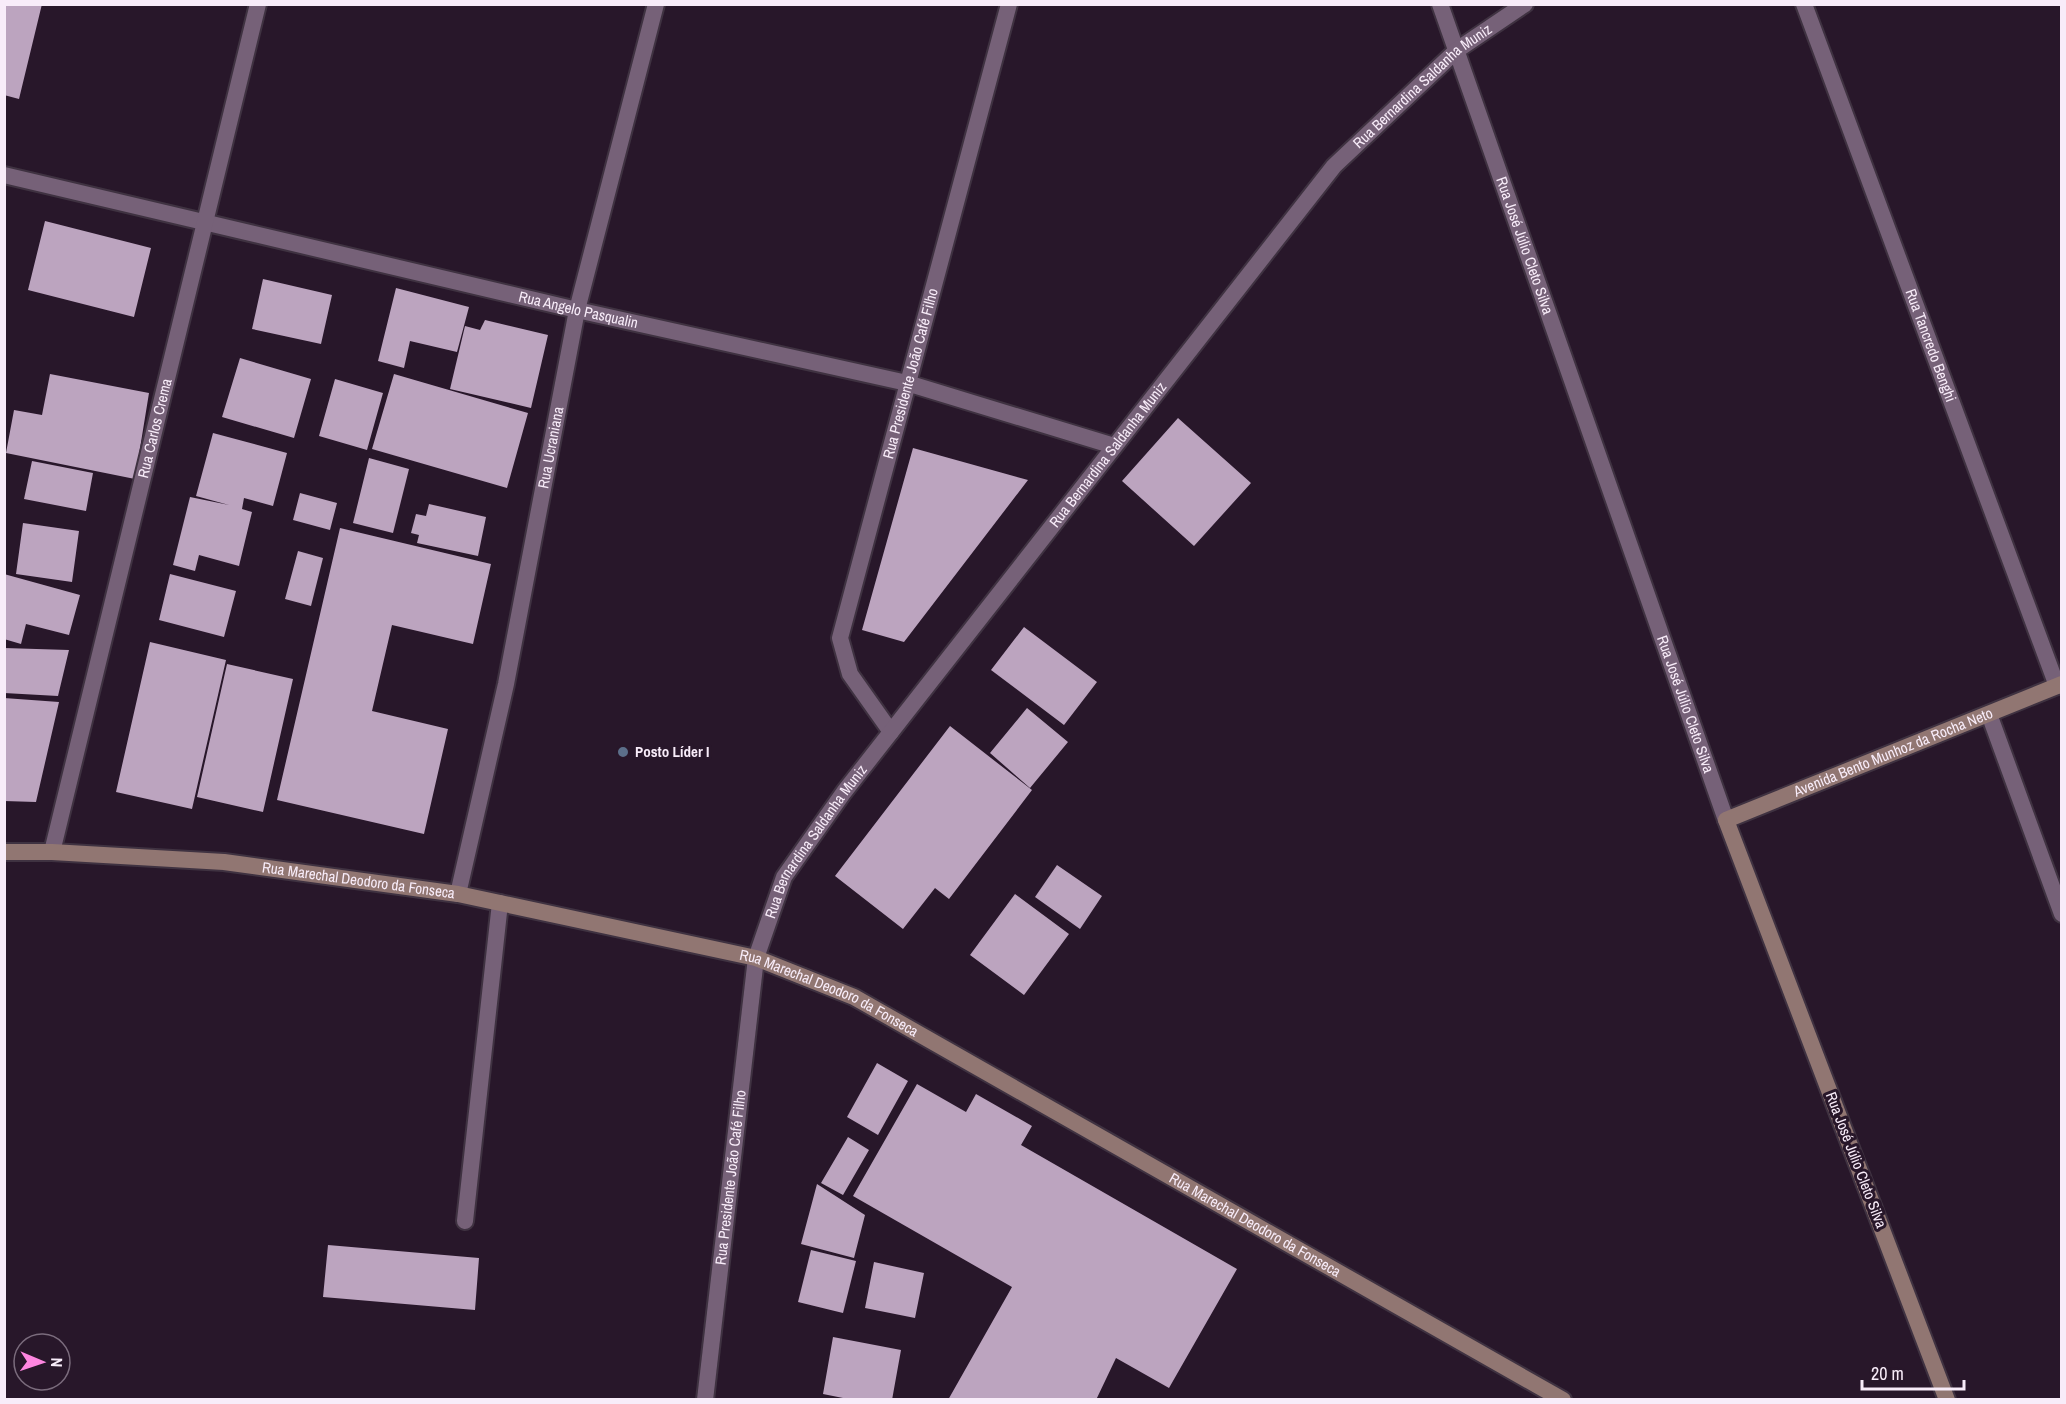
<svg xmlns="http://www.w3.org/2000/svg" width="2066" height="1404" font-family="'Archivo Narrow',sans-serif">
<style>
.building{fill:#bca4bf}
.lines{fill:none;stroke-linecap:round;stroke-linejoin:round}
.service-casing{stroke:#3f3241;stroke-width:20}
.minor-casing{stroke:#3f3241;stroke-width:20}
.tertiary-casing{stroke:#3f3241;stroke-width:20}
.secondary-casing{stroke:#3f3241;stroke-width:20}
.service{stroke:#766178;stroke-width:16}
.minor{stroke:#766178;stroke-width:16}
.tertiary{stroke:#766178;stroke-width:16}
.secondary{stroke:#917672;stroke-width:16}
.service-dot{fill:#5c6f8a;stroke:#28172a;stroke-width:2}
.labels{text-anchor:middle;stroke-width:6;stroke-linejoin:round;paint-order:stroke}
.street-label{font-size:15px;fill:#f8ecf9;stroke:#28172a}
.poi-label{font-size:15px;font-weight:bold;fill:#f8ecf9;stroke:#28172a;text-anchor:start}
</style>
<rect width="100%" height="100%" fill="#28172a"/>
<!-- building -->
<path class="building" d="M4 4H42L19 99 4 95Z
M45 221 151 248 134 317 28 290Z
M263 279 332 295 321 344 252 329Z
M396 288 469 307 457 352 410 341 404 368 378 361Z
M485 320 548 335 531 408 450 389 465 326 480 330Z
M240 358 311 379 294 438 222 417Z
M50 374 149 393 135 479 6 453 14 410 42 415Z
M394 374 528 413 507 488 372 449Z
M335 379 383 393 367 450 319 436Z
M1178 418 1251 483 1194 546 1122 481Z
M213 433 287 453 273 506 244 498 242 509 252 512 239 566 199 555 195 571 173 565 190 497 229 505 196 496Z
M913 448 1028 480 904 642 862 630Z
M369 458 409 469 393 533 353 523Z
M32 461 93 473 86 511 24 499Z
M300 493 337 503 330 530 293 520Z
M429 504 486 517 478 556 417 543 419 535 411 533 416 514 426 516Z
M23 523 79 531 72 582 16 574Z
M340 528 491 564 473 644 392 625 372 711 448 729 424 834 277 800Z
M298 551 323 558 311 606 285 599Z
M4 574 80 595 69 635 26 624 21 644 4 639Z
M170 574 236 591 224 637 159 620Z
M1024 627 1097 682 1064 725 991 670Z
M150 642 226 660 192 809 116 792Z
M4 648 69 650 58 696 4 693Z
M227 664 293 679 263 812 197 797Z
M4 698 59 702 36 802 4 801Z
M1027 708 1068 742 1030 788 990 753Z
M950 726 1032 790 949 899 935 888 903 929 835 876Z
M1057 865 1102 896 1080 929 1035 897Z
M1015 894 1069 934 1024 995 970 955Z
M877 1063 908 1081 878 1135 847 1117Z
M917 1084 966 1112 976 1094 1032 1126 1021 1145 1237 1269 1169 1388 1116 1358 1096 1400H948L1012 1287 853 1196Z
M848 1137 869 1150 843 1195 821 1183Z
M817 1184 865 1215 854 1258 801 1244Z
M328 1245 479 1258 475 1310 323 1297Z
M811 1250 856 1261 843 1313 798 1302Z
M874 1262 924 1273 915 1318 865 1308Z
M833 1337 901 1350 892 1400H853L823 1394Z"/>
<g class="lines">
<defs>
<path id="service" d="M1989 714 2062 914
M465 1221 500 903"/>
<g id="minor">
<path id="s1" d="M1440 4 1726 820"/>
<path id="s2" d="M1804 4 2057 686"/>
<path id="s3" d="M4 175 577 310 907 383 1114 446"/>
<path id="s4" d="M891 732 850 674 840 638 1009 4"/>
<path id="s5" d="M52 852 258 4"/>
<path id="s6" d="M458 894 506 684 577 310 656 4"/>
<path id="s7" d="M705 1400 756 958"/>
</g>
<g id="tertiary">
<path id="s8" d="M756 958 784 877 844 792 1334 166 1457 50 1525 4"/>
</g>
<g id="secondary">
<path id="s9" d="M4 852H52L224 862 458 894 756 958 854 997 1563 1400"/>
<path id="s10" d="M1947 1400 1726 820 2062 684"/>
</g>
</defs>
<!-- service casing -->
<use href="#service" class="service-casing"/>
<!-- minor casing -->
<use href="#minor" class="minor-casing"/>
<!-- tertiary casing -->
<use href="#tertiary" class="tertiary-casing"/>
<!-- secondary casing -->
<use href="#secondary" class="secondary-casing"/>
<!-- service -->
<use href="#service" class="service"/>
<!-- minor -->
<use href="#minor" class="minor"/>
<!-- tertiary -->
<use href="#tertiary" class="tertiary"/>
<!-- secondary -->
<use href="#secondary" class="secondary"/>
</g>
<!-- markers -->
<circle class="service-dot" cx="623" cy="752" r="6"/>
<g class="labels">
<!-- street labels -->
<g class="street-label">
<text dy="5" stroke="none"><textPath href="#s8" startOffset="1104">Rua Bernardina Saldanha Muniz</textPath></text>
<text dy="5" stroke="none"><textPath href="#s1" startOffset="256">Rua José Júlio Cleto Silva</textPath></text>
<text dy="5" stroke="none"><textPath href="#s3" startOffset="590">Rua Angelo Pasqualin</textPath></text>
<text dy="5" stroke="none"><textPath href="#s2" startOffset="364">Rua Tancredo Benghi</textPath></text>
<text dy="5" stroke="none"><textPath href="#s4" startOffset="382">Rua Presidente João Café Filho</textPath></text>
<text dy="5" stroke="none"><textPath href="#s5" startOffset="436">Rua Carlos Crema</textPath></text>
<text dy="5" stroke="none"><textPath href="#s6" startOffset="456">Rua Ucraniana</textPath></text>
<text dy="5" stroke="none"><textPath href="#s8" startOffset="618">Rua Bernardina Saldanha Muniz</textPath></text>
<text dy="5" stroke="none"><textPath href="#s1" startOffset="742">Rua José Júlio Cleto Silva</textPath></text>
<text dy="5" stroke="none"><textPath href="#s10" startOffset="801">Avenida Bento Munhoz da Rocha Neto</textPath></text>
<text dy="5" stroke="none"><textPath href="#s8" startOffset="132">Rua Bernardina Saldanha Muniz</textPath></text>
<text dy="5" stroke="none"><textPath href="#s9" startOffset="356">Rua Marechal Deodoro da Fonseca</textPath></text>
<text dy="5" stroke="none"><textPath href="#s9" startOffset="842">Rua Marechal Deodoro da Fonseca</textPath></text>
<text transform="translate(1856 1160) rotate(69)" y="5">Rua José Júlio Cleto Silva</text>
<text dy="5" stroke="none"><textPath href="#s7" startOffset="224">Rua Presidente João Café Filho</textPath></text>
<text dy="5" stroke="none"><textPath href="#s9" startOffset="1328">Rua Marechal Deodoro da Fonseca</textPath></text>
</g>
<!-- poi labels -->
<g class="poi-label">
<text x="635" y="757">Posto Líder I</text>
</g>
</g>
<!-- border -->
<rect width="2066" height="1404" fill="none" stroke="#f8ecf9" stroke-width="12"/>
<!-- north arrow -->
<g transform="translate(42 1362) rotate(92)"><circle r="28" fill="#28172a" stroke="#7b6c7d" stroke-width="1.5"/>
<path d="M0-4.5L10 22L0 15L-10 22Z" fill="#fe86e0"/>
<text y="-9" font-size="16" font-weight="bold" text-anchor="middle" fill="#f8ecf9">N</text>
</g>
<!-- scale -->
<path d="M1862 1380v9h102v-9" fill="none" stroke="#f8ecf9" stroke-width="3"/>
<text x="1871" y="1380" font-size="18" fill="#f8ecf9" stroke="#28172a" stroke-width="4.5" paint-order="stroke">20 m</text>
</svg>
